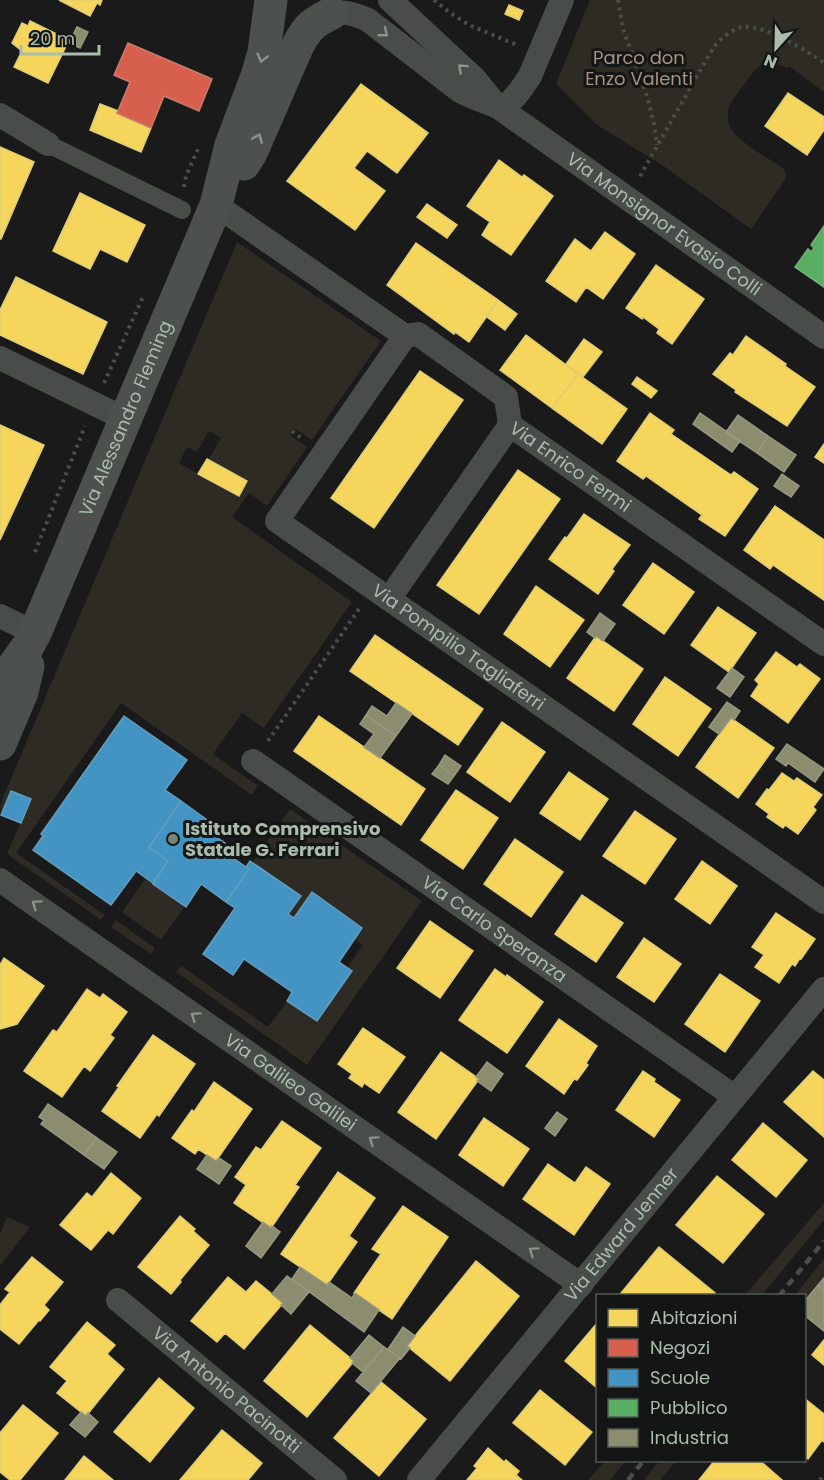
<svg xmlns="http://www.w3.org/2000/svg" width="824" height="1480" font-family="Poppins,sans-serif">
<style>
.green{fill:#2e2a24;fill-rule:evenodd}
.homes{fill:#f6d55c;stroke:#dfce74;stroke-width:1.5}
.shops{fill:#d6604d;stroke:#c97c6a;stroke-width:1.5}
.schools{fill:#4393c3;stroke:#629fbc;stroke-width:1.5}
.public{fill:#5aae61;stroke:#72b278;stroke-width:1.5}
.industry{fill:#8c8c6e;stroke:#959a81;stroke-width:1.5}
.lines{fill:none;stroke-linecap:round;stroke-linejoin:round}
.path{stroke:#4a4e4a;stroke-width:4;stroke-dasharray:3 4.5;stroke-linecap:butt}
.pedestrian{stroke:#484d49;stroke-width:18}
.minor{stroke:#484d49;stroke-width:24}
.secondary{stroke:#4c514d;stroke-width:33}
.rail{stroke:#4a4d4a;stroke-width:4.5;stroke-dasharray:8 6;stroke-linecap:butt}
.oneway{stroke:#889589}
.oneway2{stroke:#89978b}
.poi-dot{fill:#788379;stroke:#141615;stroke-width:2}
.labels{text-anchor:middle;stroke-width:6;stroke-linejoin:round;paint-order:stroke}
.park-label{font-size:18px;fill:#a89280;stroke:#141615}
.street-label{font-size:18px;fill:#aabcac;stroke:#141615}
.poi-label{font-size:18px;font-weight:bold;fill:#aabcac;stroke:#141615;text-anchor:start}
</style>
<rect width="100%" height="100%" fill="#1a1a1a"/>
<!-- green -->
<path class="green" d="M590 0H824V92L789 66 787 68C763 57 756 67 743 86 738 92 733 99 729 106 727 114 727 123 732 130 741 144 770 159 784 169L786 174 785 180 751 229 662 165 597 125 556 84Z
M237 242 381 341 312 440 294 428 290 435 307 447 267 506 249 493 232 517 352 602 264 728 242 713 213 754 258 786 252 795 121 703 16 853 105 915 101 920 7 854 30 799 11 791 1 815 0 805ZM209 431 221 438 209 459 247 481 239 496 179 463 187 447 197 452Z
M290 809 422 901 307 1065 176 972 181 966 268 1027 287 1001 317 1021 352 972 347 968 363 945 354 939 362 927 312 892 294 918 288 914 301 897 252 863Z
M146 878 185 906 161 940 122 912Z
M116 920 155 948 151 954 111 927Z
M824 1203V1220L762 1295H745Z
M7 1217 30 1227 0 1266V1234Z
M824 1259V1278L805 1302 804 1296H794Z
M660 1460 676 1461 660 1480H644Z
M605 1461H626L610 1480H588Z"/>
<!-- homes -->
<path class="homes" d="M59 0H102L100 5 97 3 90 16Z
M509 5 523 11 519 20 505 14Z
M30 21 69 40 48 83 14 67 22 51 12 43 22 23 28 26Z
M361 84 428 133 397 173 367 151 354 168 385 191 355 230 287 181Z
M788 93 824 117V130L807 155 765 126Z
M100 104 118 111 117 113 151 128 141 152 90 130Z
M0 147 34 162 1 239H0Z
M499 160 522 177 524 175 553 196 511 255 482 235 490 222 467 206Z
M80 193 145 225 127 262 100 249 90 269 53 251Z
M427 204 457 225 447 238 417 217Z
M605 232 635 254 603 299 586 287 576 302 546 281 575 239 591 251Z
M416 243 498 300 469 342 455 332 454 334 387 285Z
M656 265 704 299 672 344 657 333 659 329 643 317 642 319 626 308Z
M16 277 107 322 83 374 0 335V310Z
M498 300 517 314 505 330 487 317Z
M526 335 578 374 552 408 500 370Z
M746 336 786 364 785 366 815 387 787 426 735 392 736 390 713 374 730 353 733 355Z
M584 339 602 352 583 377 566 364Z
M420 371 463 400 374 528 331 498Z
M578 374 627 409 602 444 552 408Z
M637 377 657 391 651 398 632 384Z
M650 413 674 430 671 434 731 475 734 472 758 489 725 536 699 519 702 515 646 476 643 479 617 461Z
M0 425 44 445 0 540Z
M824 444V463L815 457Z
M207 459 247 481 239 496 198 474Z
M518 470 560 499 479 614 437 585Z
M775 506 824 540V600L773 565 770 569 744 550Z
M584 514 630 545 612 569 614 571 598 594 549 559 565 537 567 538Z
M653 563 694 592 664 634 623 605Z
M536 586 584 620 550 667 504 634Z
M718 607 756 633 729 672 691 645Z
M375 635 483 709 458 745 350 671Z
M596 636 643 669 614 711 567 678Z
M776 652 797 667 800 664 820 679 788 723 751 696 759 684 755 680Z
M665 677 711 709 678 756 633 724Z
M319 716 425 789 401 825 294 751Z
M731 718 774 748 738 798 696 767Z
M502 722 545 752 510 802 467 772Z
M569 772 608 799 580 840 540 813Z
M782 773 794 781 797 778 822 795 813 807 816 810 798 834 785 825 783 828 767 817 769 814 756 804 767 789 769 790Z
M456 790 498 818 463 869 421 840Z
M635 811 676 839 645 884 603 856Z
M515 839 563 872 531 917 484 884Z
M702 861 737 886 710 924 675 899Z
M582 895 623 923 596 962 555 934Z
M776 913 815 939 801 959 800 958 795 966 792 964 779 983 755 967 764 955 752 947Z
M430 921 473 951 440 998 397 968Z
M644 938 681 964 654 1002 617 977Z
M4 958 44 986 17 1024 0 1029V965Z
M495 969 506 977 507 975 543 1002 507 1053 459 1020Z
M720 974 760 1001 725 1052 685 1024Z
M87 989 100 998 103 994 127 1012 110 1035 114 1038 90 1071 84 1066 62 1097 24 1071 53 1030 57 1032Z
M559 1019 597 1046 586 1063 588 1065 577 1080 574 1079 564 1094 526 1066Z
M363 1028 405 1057 379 1093 364 1083 362 1087 349 1078 352 1074 338 1064Z
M153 1035 195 1064 159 1116 157 1114 140 1138 102 1111 119 1087 117 1086Z
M441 1052 479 1079 436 1139 398 1112Z
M643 1071 655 1079 654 1082 680 1100 654 1137 616 1110Z
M813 1071 824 1080V1137L784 1102Z
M214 1082 252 1109 216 1161 198 1149 195 1154 172 1138 192 1110 194 1112Z
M484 1118 529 1149 503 1186 459 1155Z
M282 1121 321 1148 295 1185 299 1187 271 1228 234 1203 246 1185 235 1177 256 1147 261 1150Z
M763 1123 807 1160 776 1197 732 1160Z
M548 1164 575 1183 586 1167 610 1184 574 1235 523 1199Z
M338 1172 375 1198 349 1236 357 1242 327 1285 281 1254Z
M111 1173 141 1198 113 1234 108 1230 91 1250 60 1225 87 1193 92 1197Z
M717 1176 764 1214 723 1263 676 1225Z
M403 1206 448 1237 392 1319 354 1293 381 1254 372 1249Z
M180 1216 195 1229 193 1231 209 1245 180 1280 181 1282 171 1294 138 1267Z
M659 1247 715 1293 713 1296H625L621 1293Z
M32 1257 63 1282 44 1305 49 1310 40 1321 39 1320 19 1344 0 1329V1305L10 1292 5 1289Z
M476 1261 519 1296 450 1381 407 1346Z
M228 1277 246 1292 256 1281 283 1303 244 1349 225 1333 217 1342 191 1321Z
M87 1322 115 1345 107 1354 124 1369 86 1416 57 1393 67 1381 50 1367Z
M598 1322V1388H597L565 1361Z
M310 1325 354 1361 307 1417 264 1381Z
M824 1340V1365L812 1355Z
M159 1378 194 1408 150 1462 114 1432Z
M381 1382 426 1419 379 1476 334 1438Z
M540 1390 592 1432 565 1465 513 1423Z
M804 1398 824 1414V1442L822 1440 808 1459 804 1456Z
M23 1405 58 1433 20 1480H10L0 1472V1433Z
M222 1430 262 1463 248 1480H180Z
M488 1448 504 1462 506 1460 519 1471 516 1475 522 1480H467L477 1468 474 1466Z
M84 1456 113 1480H65Z
M715 1460H759L782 1480H699Z"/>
<!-- shops -->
<path class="shops" d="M128 43 212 79 199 111 164 96 151 128 117 113 130 82 114 75Z"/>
<!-- schools -->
<path class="schools" d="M124 716 187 760 165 790 181 801 149 847 168 861 153 883 136 871 111 905 33 850 43 836 41 834Z
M11 791 31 799 21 823 1 815Z
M181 801 214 825 209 832 228 845 224 852 249 869 226 902 201 884 186 907 153 884 168 861 149 847Z
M250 861 301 896 288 914 294 918 312 892 362 928 339 962 352 971 317 1021 287 1001 292 992 244 959 233 975 203 954 235 908 226 902 249 869 246 867Z"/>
<!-- public -->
<path class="public" d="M824 226V287L795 267 808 249 811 252 814 248 811 245Z"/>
<!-- industry -->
<path class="industry" d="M77 27 88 32 80 48 69 43Z
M700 413 740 441 732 452 693 424Z
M738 415 768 436 757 453 726 432Z
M768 436 796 455 784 472 757 453Z
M782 474 799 486 791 497 774 486Z
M600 613 615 624 603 641 596 636 595 638 587 632Z
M732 668 744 677 730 697 717 688Z
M727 702 740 711 734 720 731 718 719 734 709 727Z
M396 703 412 714 396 736 366 715 372 706 387 716Z
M366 715 396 736 380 758 364 747 374 734 360 724Z
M787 744 824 769 815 782 788 763 786 766 776 759Z
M445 755 461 766 454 776 439 765Z
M439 765 454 776 448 784 432 774Z
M487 1062 503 1074 491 1091 477 1081 479 1079 476 1077Z
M48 1104 97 1138 84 1155 41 1124 44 1120 39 1117Z
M557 1112 567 1119 555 1136 545 1128Z
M97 1138 117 1152 104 1169 84 1155Z
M207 1155 216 1161 219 1158 231 1166 219 1184 197 1169Z
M263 1222 271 1228 272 1226 280 1232 261 1258 246 1246Z
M300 1267 327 1285 329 1282 352 1298 355 1293 379 1310 364 1332 292 1279Z
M287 1276 309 1292 291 1314 281 1305 283 1303 272 1294Z
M824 1278V1290L818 1285Z
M818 1285 824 1290V1331L804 1315V1302Z
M403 1327 415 1336 407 1346 410 1348 401 1359 388 1349Z
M369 1335 384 1347 363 1372 352 1363 354 1361 350 1358Z
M384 1347 400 1358 371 1393 356 1381Z
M81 1412 86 1416 88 1413 98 1422 85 1437 70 1425Z"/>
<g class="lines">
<!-- path -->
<path class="path" d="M434 0 449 12 469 25 517 45
M618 0 623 29 646 93 654 123 657 145
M640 176 713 48C721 39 731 29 743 27 763 24 808 51 824 63
M184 187 186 176 198 149
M104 383 143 297
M292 431 304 440
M35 552 85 426
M268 741 359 609
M820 1480 824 1475"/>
<!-- pedestrian -->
<path class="pedestrian" d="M48 144 182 210"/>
<!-- minor -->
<g class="minor">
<path d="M390 0 475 79 496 105"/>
<path id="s1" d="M332 13C345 11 356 14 368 20L460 91C472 98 485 101 498 107L824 337"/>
<path d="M503 110 519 92 530 76 562 0"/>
<path d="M0 115 48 144"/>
<path id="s2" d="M216 205 405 336 418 334 506 397 510 425 824 644"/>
<path id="s3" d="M405 336 277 521 824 902"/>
<path d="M0 358 111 412"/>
<path d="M389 599 510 425"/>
<path d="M0 616 35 633"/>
<path id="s4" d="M253 761 735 1097"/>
<path id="s5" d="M0 880 581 1285"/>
<path id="s6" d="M118 1300 335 1480"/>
<path id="s7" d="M419 1480 824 989"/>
</g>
<!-- secondary -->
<g class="secondary">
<path d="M244 164 251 153 298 45C308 26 313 23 332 13"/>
<path id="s8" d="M0 690 10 671 28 646 35 633 216 205 231 145 257 76 264 52 271 0"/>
<path d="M0 744 22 692 28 666"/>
</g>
<!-- rail -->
<path class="rail" d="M779 1296 824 1241
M628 1480 644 1460"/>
</g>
<!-- one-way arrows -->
<defs><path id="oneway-chevron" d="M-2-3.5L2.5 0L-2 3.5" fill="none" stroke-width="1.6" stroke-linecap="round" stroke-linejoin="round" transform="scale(1.5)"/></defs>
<g class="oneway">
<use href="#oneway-chevron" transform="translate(384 33) rotate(38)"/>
<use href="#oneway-chevron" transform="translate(462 68) rotate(-138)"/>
<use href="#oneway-chevron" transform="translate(36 904) rotate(-145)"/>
<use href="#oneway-chevron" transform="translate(195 1016) rotate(-145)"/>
<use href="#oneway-chevron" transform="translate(373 1140) rotate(-145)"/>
<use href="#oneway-chevron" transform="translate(533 1251) rotate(-145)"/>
</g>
<g class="oneway2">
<use href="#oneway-chevron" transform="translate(262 58) rotate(104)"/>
<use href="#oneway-chevron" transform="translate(258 138) rotate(-67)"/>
</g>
<!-- markers -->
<circle class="poi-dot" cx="173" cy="839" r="6"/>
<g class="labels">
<!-- park labels -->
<g class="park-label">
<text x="639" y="64">Parco don<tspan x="639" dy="21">Enzo Valenti</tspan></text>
</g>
<!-- street labels -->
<g class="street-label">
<text dy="6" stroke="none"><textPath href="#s1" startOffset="398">Via Monsignor Evasio Colli</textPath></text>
<text dy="6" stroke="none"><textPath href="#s8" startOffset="300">Via Alessandro Fleming</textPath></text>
<text dy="6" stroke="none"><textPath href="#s2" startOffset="453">Via Enrico Fermi</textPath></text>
<text dy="6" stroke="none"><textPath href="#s3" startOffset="446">Via Pompilio Tagliaferri</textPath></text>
<text dy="6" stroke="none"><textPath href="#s4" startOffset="294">Via Carlo Speranza</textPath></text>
<text dy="6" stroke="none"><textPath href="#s5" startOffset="354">Via Galileo Galilei</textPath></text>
<text dy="6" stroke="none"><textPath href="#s7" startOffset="318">Via Edward Jenner</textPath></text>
<text dy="6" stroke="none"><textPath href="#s6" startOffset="141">Via Antonio Pacinotti</textPath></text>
</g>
<!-- poi labels -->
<g class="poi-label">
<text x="185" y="835">Istituto Comprensivo<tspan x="185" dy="21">Statale G. Ferrari</tspan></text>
</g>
</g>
<!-- legend -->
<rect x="596" y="1294" width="210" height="168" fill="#141615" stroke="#505851" stroke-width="1.5"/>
<rect x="608" y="1309" width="30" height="18" fill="#f6d55c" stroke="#505851" stroke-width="1.5"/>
<text x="650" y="1324" font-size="18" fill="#aabcac">Abitazioni</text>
<rect x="608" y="1339" width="30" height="18" fill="#d6604d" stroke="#505851" stroke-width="1.5"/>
<text x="650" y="1354" font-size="18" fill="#aabcac">Negozi</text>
<rect x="608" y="1369" width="30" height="18" fill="#4393c3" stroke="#505851" stroke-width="1.5"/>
<text x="650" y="1384" font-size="18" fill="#aabcac">Scuole</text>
<rect x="608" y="1399" width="30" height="18" fill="#5aae61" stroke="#505851" stroke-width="1.5"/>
<text x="650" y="1414" font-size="18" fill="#aabcac">Pubblico</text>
<rect x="608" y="1429" width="30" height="18" fill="#8c8c6e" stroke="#505851" stroke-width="1.5"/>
<text x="650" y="1444" font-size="18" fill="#aabcac">Industria</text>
<!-- north arrow -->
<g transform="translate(776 48) rotate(202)" stroke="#141615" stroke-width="4.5" paint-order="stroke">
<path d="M0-4.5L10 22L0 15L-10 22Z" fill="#aabcac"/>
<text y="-9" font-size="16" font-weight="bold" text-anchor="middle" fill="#aabcac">N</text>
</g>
<!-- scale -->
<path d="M21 45v9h78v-9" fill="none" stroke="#aabcac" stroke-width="3"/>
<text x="30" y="45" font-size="18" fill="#aabcac" stroke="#141615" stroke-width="4.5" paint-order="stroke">20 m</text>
</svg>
